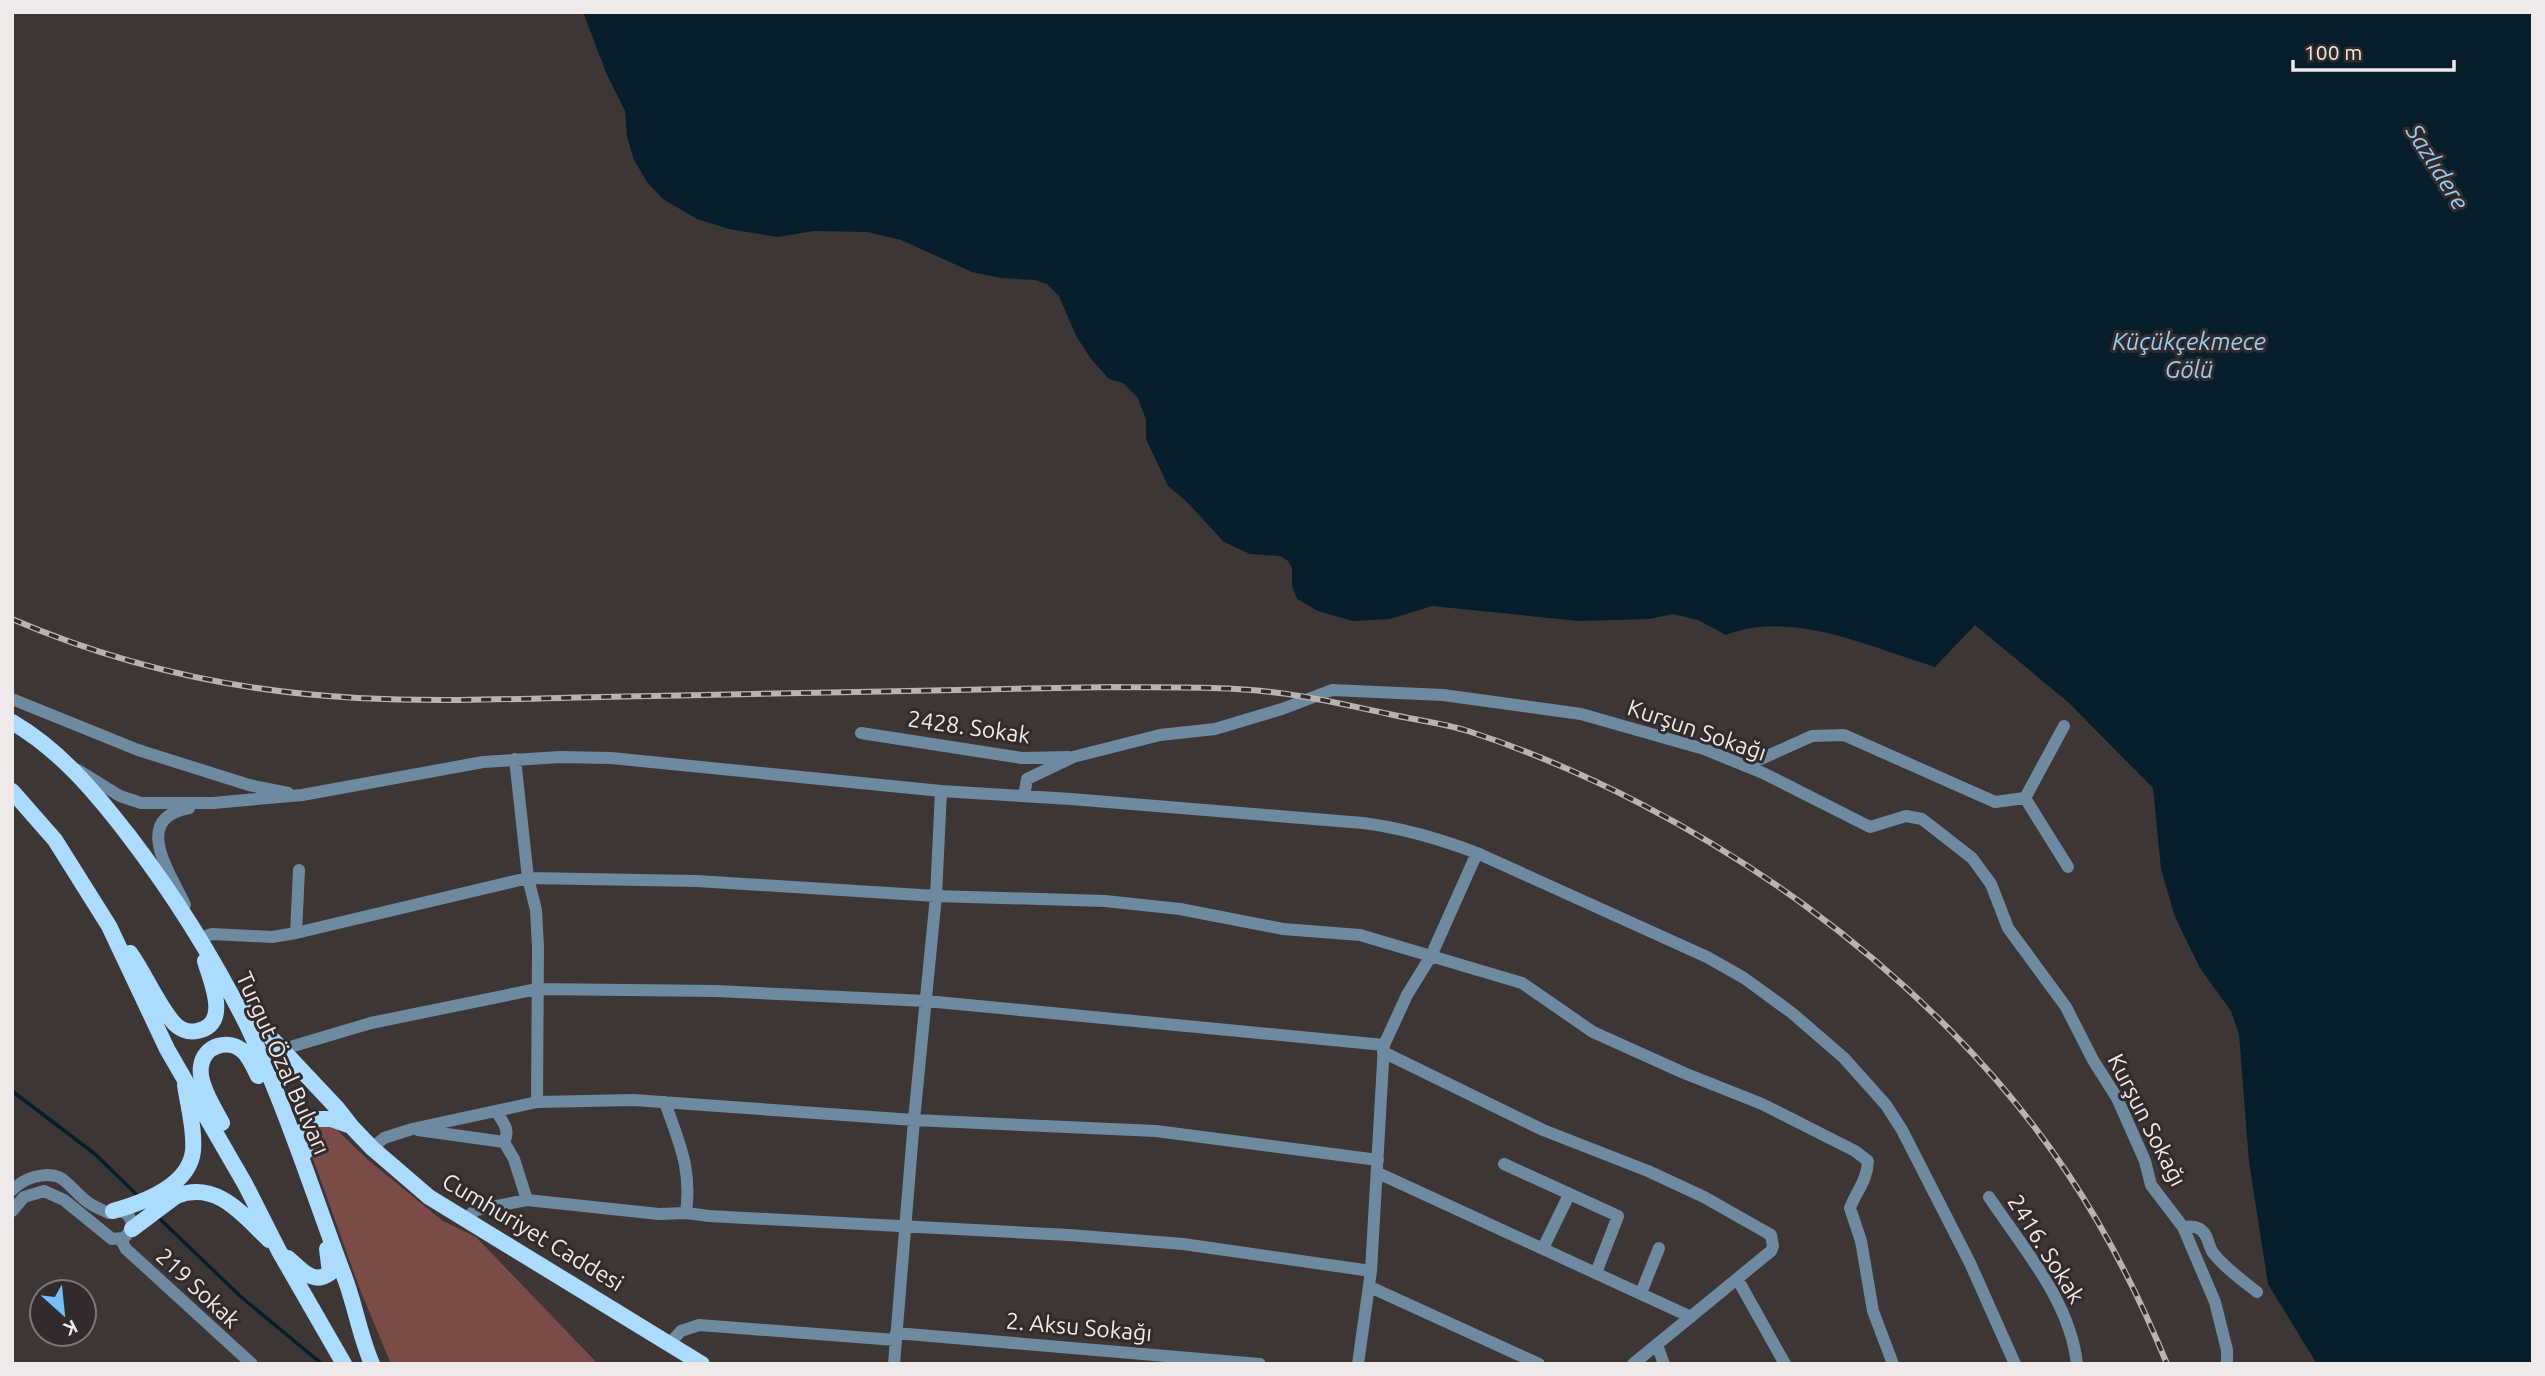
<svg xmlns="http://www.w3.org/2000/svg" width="2545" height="1376" font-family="Ubuntu,sans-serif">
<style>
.green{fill:#7b4b47}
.water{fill:#061d2c}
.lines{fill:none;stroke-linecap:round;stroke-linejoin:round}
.stream{stroke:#061d2c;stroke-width:3.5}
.minor{stroke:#6d8aa0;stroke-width:12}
.major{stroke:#abdbfe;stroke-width:16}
.rail-casing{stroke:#b8b2b1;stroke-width:6}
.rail{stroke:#332b2b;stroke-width:3.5;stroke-dasharray:10;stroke-linecap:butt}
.labels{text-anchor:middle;stroke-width:6;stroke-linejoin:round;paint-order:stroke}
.street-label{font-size:23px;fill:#efeae9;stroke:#332b2b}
.water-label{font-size:24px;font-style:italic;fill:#97cdf5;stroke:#332b2b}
</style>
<rect width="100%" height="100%" fill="#3d3635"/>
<!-- green -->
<path class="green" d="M324 1123 335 1128 368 1160 443 1221 476 1237 598 1364H391L359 1287 310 1150 315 1125Z"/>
<!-- water -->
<path class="water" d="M583 12H2533V1364H2317L2268 1284 2249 1162 2239 1034 2231 1011 2200 968 2175 917 2161 869 2153 788 2068 702 1975 625 1935 667C1872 648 1791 609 1726 635L1698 620 1673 614 1649 619 1579 621 1432 606 1390 619 1353 621 1318 611 1297 599 1292 585V568L1288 561 1280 556 1250 554 1224 542 1186 501 1168 486 1146 439V420L1138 398 1123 383 1109 379 1091 359 1076 336 1059 296 1047 284 1035 280 1001 278 972 272 901 240 868 232 814 231 777 237 729 229 697 219 663 199 647 182 634 160 627 136 625 111 607 75Z"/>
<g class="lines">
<!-- stream -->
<path class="stream" d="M12 1091 95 1154 136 1194
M160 1219 240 1296 322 1364"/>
<!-- minor -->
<path class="minor" d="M12 699 138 750 249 785 288 793
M861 733 1022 758 1069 757
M515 759 528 878 536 910 538 948 537 1102
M1745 766 1812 736 1844 735 1995 802 2025 798 2064 726
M78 770 120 796 141 803H213L302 795 483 762 560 757 611 758 941 791 1071 799 1363 823C1403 828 1440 839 1477 853L1707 957 1744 978 1792 1013 1844 1058 1886 1105 1902 1130 1970 1263 2015 1364
M1024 796 1027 779 1073 757 1160 735 1215 729 1282 709 1332 690 1443 695 1581 714 1704 749 1763 773 1870 827 1906 816 1922 819 1972 858 1991 884 2008 928 2066 1007 2093 1060 2117 1098 2145 1161 2151 1185 2183 1227 2215 1302 2227 1350V1364
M2025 798 2068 867
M185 905C170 872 131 819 189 808
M196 931 199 938 212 934 272 937 296 933 528 878 697 881 936 896 1105 901 1180 909 1283 929 1360 935 1522 983 1593 1032 1684 1073 1762 1104 1855 1151 1868 1161C1867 1181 1857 1190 1850 1208L1861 1241 1873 1311 1893 1364
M296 933 299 870
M280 1050 371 1023 537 989 716 991 926 1001 1384 1045
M1383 1052 1543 1130 1648 1171 1704 1197 1771 1235 1773 1246 1771 1251 1633 1364
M665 1102C679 1144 692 1167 686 1213
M418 1130 504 1142C511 1130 502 1121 496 1111
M504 1142 514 1159 527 1200
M372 1148 384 1138 412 1129 537 1102 633 1100 914 1120 1156 1131 1378 1160
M1504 1164 1618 1216 1596 1273
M1378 1173 1691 1317
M12 1190C23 1179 43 1171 59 1177 70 1183 78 1196 89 1203 95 1207 102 1210 109 1213 122 1207 133 1215 132 1229L124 1238 112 1239 64 1200 44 1191 24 1197 12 1211
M1989 1197C2023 1248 2070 1301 2077 1364
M465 1219 476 1210 527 1200 659 1214 686 1213 709 1216 1069 1235 1183 1244 1371 1271
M2183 1227C2189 1226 2195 1226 2200 1229 2210 1236 2207 1246 2214 1254 2226 1269 2242 1280 2257 1292
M121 1240 126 1249 252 1364
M1543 1248 1569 1195
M1738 1280 1785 1364
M1370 1287 1539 1364
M1641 1293 1659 1248
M896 1333 1260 1364
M670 1343 681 1331 699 1325 895 1340
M1657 1345 1664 1364
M894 1364 914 1120 936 896 941 791
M1358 1364 1371 1271 1384 1045 1407 995 1431 956 1477 853"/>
<!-- major -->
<path class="major" d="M12 722C60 750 95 792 129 836 174 895 214 959 247 1025 285 1105 312 1190 343 1273 355 1303 359 1334 372 1364
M12 791 55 840 109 926 167 1049 245 1184 279 1251 344 1364
M130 953C145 974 158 1005 173 1022 179 1029 188 1033 197 1031 231 1024 211 982 205 961
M242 1007 337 1108 351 1126 372 1148 429 1197 702 1364
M222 1123C214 1108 198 1083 201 1066 204 1045 229 1038 244 1052 250 1058 254 1068 258 1076
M305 1152 304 1130 315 1119H331L351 1126
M113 1211C142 1203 189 1186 193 1151 195 1130 188 1106 185 1085
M132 1229 176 1196C217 1180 243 1215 269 1240
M288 1258C301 1269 313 1286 330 1273L327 1249"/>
<defs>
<path id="rail" d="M12 619C121 666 240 692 358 698 456 703 555 697 653 696 805 693 958 690 1110 687 1163 688 1218 686 1271 692 1311 696 1350 706 1389 714 1415 720 1443 723 1468 731 1698 806 1933 971 2068 1174 2108 1234 2140 1298 2167 1364"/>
</defs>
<!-- rail casing -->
<use href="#rail" class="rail-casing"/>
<!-- rail -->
<use href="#rail" class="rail"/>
</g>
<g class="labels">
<!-- street labels -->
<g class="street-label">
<text transform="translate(969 727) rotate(8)" y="8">2428. Sokak</text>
<text transform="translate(1697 730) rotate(19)" y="8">Kurşun Sokağı</text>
<text transform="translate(283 1063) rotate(66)" y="8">Turgut Özal Bulvarı</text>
<text transform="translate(2147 1120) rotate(63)" y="8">Kurşun Sokağı</text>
<text transform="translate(533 1232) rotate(31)" y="8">Cumhuriyet Caddesi</text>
<text transform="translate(2046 1249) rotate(58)" y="8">2416. Sokak</text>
<text transform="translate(198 1288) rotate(43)" y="8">219 Sokak</text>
<text transform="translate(1079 1327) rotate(5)" y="8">2. Aksu Sokağı</text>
</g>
<!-- water labels -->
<g class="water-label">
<text transform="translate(2437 167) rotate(58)" y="8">Sazlıdere</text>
<text x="2189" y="350">Küçükçekmece<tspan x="2189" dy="28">Gölü</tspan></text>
</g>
</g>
<!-- border -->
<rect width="2545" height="1376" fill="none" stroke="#efeae9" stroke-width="28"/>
<!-- north arrow -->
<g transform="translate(63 1313) rotate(153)"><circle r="33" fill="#332b2b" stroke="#7e7777" stroke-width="2"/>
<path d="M0-5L12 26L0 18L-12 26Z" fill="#73c0f6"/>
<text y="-10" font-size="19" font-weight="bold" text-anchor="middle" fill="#efeae9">K</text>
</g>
<!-- scale -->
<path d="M2293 60v10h161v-10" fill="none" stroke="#efeae9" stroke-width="3.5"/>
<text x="2304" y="60" font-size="21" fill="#efeae9" stroke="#332b2b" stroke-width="5" paint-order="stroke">100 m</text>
</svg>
